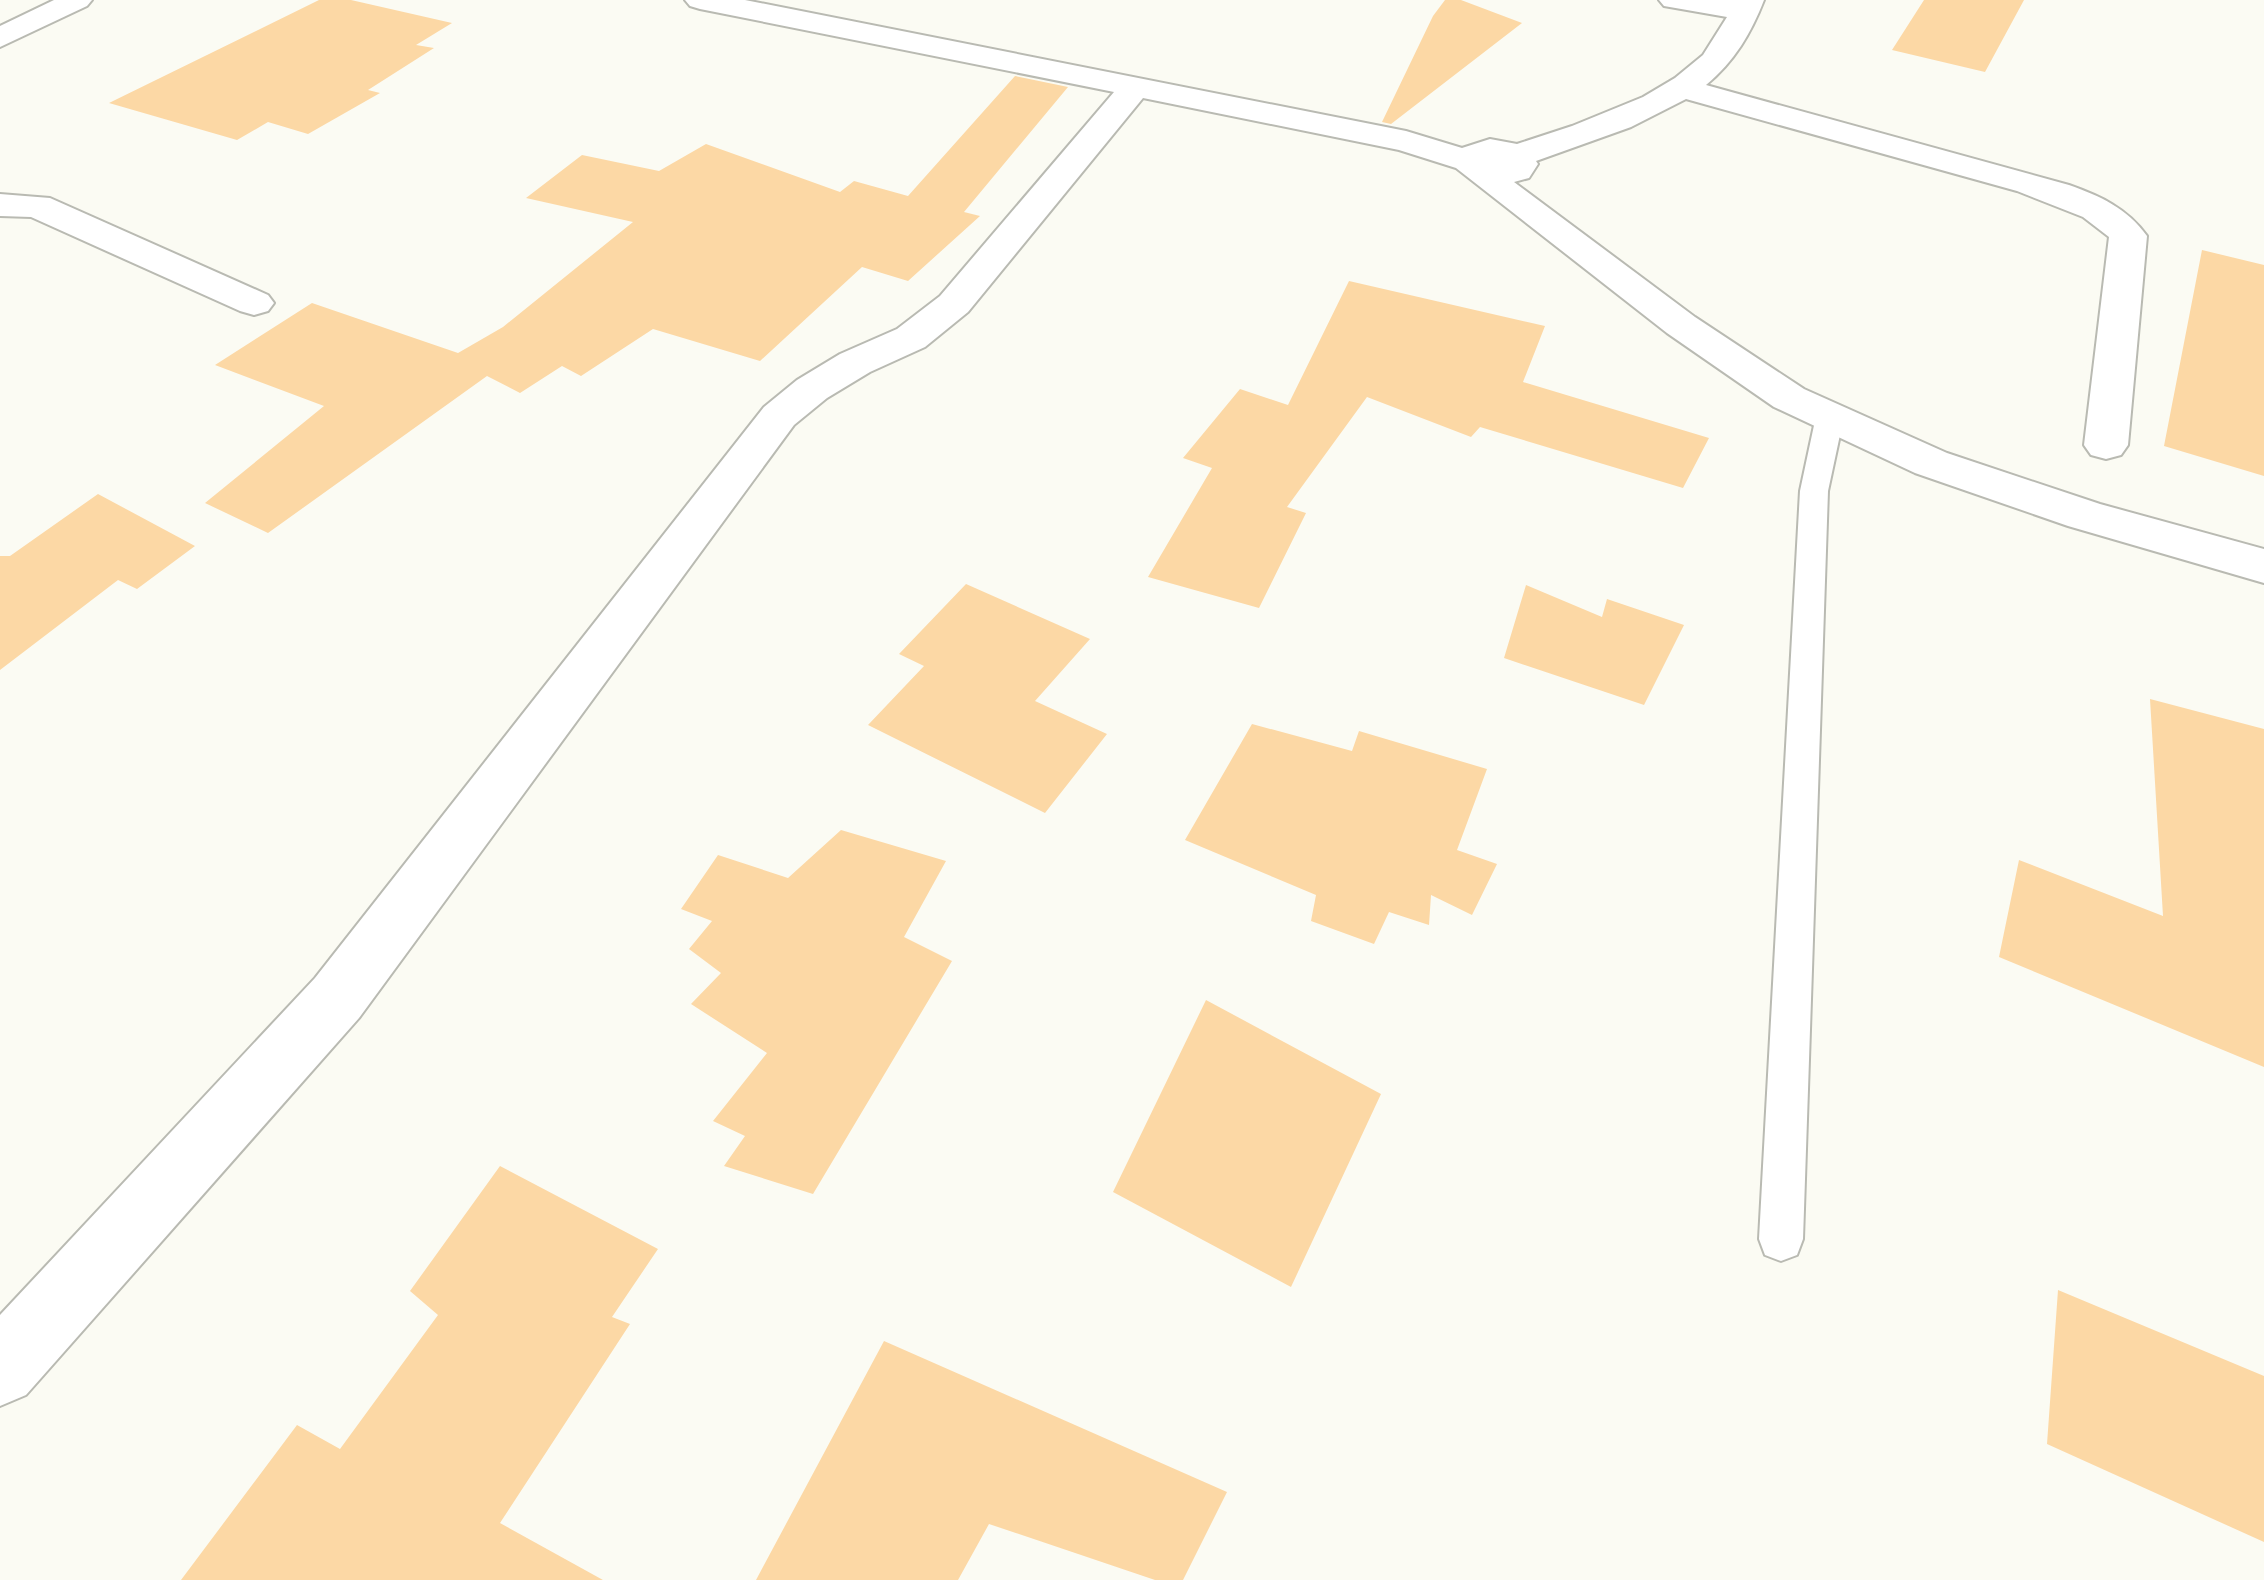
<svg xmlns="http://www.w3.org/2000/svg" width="2264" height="1580" font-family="'Varela Round',sans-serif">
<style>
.building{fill:#fcd8a5}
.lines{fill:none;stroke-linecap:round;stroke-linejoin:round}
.lane-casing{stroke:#b9bab2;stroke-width:4}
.street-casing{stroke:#b9bab2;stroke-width:4}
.secondary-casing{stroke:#b9bab2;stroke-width:4}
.lane{fill:#fff;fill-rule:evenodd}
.street{fill:#fff;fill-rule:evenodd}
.secondary{fill:#fff;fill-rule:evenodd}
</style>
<rect width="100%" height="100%" fill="#fbfbf3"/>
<!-- building -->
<path class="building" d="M319 0H351L452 23 416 45 434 48 368 90 380 93 308 134 268 122 237 140 109 103Z
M1445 0H1461L1522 23 1391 124 1382 122 1433 16Z
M1924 0H2024L1985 72 1892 50Z
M1015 76 1068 87 964 212 980 216 908 281 862 267 760 361 653 329 581 376 562 366 520 393 487 376 268 533 205 503 324 406 215 365 312 303 458 353 503 327 633 222 526 198 582 155 659 171 706 144 840 192 854 181 908 196Z
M2202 250 2264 265V476L2164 446Z
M1349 281 1545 326 1523 382 1709 438 1683 488 1480 427 1471 437 1367 397 1287 507 1306 513 1259 608 1148 577 1212 468 1183 458 1240 389 1288 405Z
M98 494 195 546 137 589 118 580 0 670V556H10Z
M966 584 1090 639 1035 701 1107 734 1045 813 868 725 924 666 899 654Z
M1526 585 1602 617 1607 599 1684 625 1644 705 1504 658Z
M2150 699 2264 729V1067L1999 957 2019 860 2163 916Z
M1252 724 1352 751 1359 731 1487 769 1457 850 1497 864 1472 915 1431 895 1429 925 1389 912 1374 944 1311 921 1316 895 1185 840Z
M841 830 946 861 904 937 952 961 813 1194 724 1166 745 1136 713 1121 767 1053 691 1004 721 973 689 949 712 921 681 909 718 855 788 878Z
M1206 1000 1381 1094 1291 1287 1113 1192Z
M500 1166 658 1249 612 1317 630 1324 500 1523 603 1580H181L297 1425 340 1449 438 1315 410 1291Z
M2058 1290 2264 1376V1542L2047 1444Z
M884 1341 1227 1492 1183 1580H1155L989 1524 958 1580H756Z"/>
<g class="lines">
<defs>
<path id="lane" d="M1830 408 1844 416 1828 491 1803 1239 1797 1255 1781 1261 1765 1255 1759 1239 1800 491 1816 416Z"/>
<path id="street" d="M685 0H745L1406 131 1462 148 1490 139 1517 144 1572 126 1643 97 1675 78 1703 55 1727 17 1664 6 1659 0H1764C1751 33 1735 61 1706 85L2069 185C2100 196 2127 208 2147 236L2128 445 2121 455 2106 459 2091 455 2084 445 2109 237 2083 217 2017 191 1686 99 1631 127 1536 161 1538 164 1529 178 1514 182 1695 317 1804 389 1947 453 2100 504 2264 549V583L2068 526 1915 473 1774 407 1667 333 1456 168 1399 150 1143 98 968 312 925 347 870 372 827 398 794 425 359 1018 26 1395 0 1406V1315L315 978 764 407 797 380 840 354 897 329 940 296 1114 92 700 9 690 6Z
M0 194 50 198 268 295 274 303 268 311 254 315 240 311 31 217 0 216Z"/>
<path id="secondary" d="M54 0H92L87 6 0 47V26Z"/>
</defs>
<!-- lane casing -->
<use href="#lane" class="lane-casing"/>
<!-- street casing -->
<use href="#street" class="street-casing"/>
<!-- secondary casing -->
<use href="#secondary" class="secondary-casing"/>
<!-- lane -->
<use href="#lane" class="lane"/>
<!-- street -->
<use href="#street" class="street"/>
<!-- secondary -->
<use href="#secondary" class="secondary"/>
</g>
</svg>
